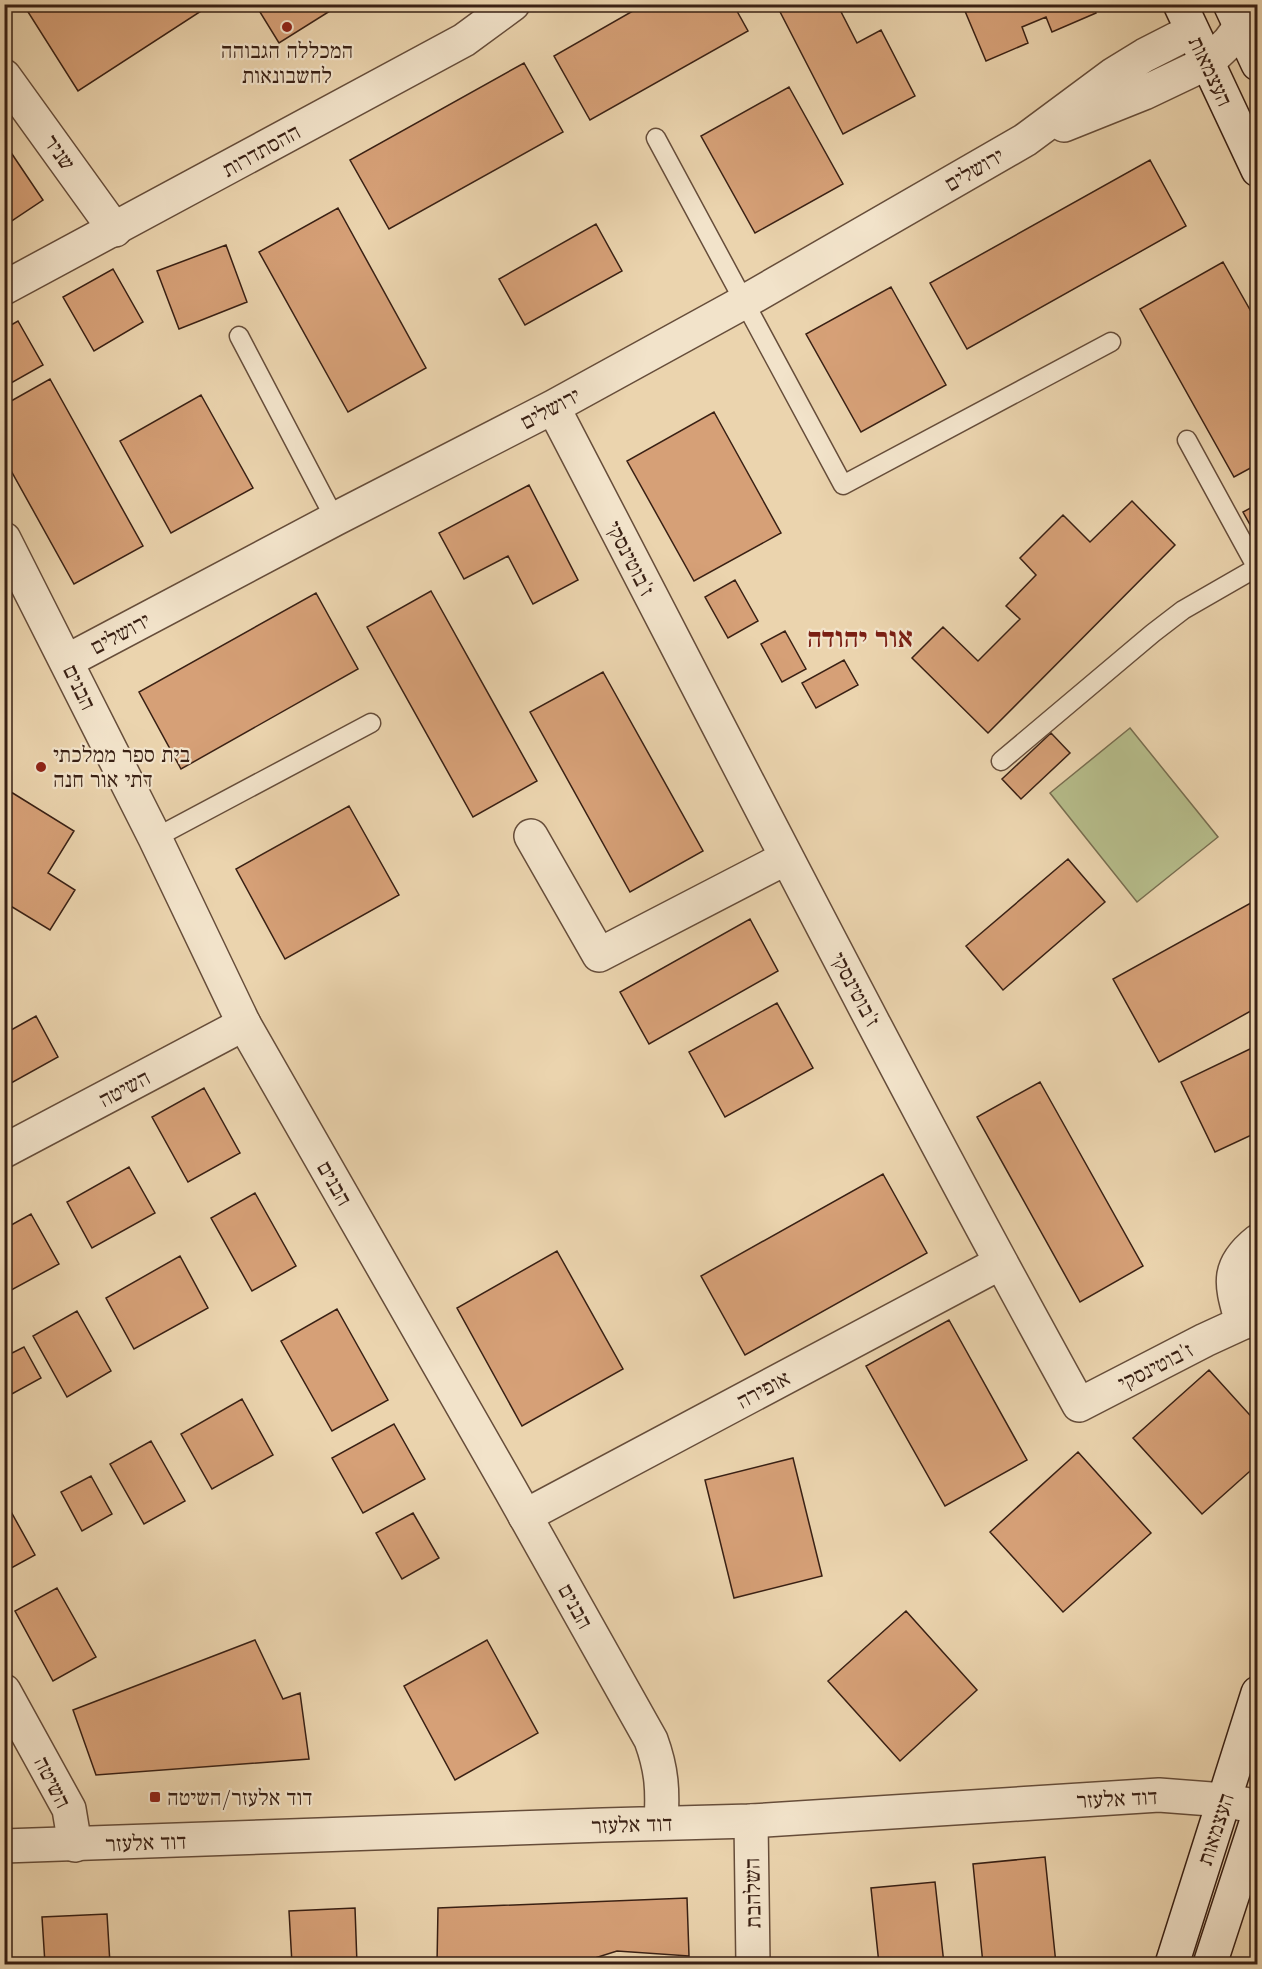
<svg xmlns="http://www.w3.org/2000/svg" width="1262" height="1969" font-family="'Old Standard TT','Frank Ruhl Libre',serif">
<style>
.green{fill:#b6bd8b;stroke:#786e50;stroke-width:1.5}
.building{fill:#d6a077;stroke:#392014;stroke-width:1.5}
.lines{fill:none;stroke-linecap:round;stroke-linejoin:round}
.service-casing{stroke:#664d3a;stroke-width:21}
.minor-casing{stroke:#664d3a;stroke-width:36}
.tertiary-casing{stroke:#664d3a;stroke-width:36}
.secondary-casing{stroke:#392014;stroke-width:36}
.service{stroke:#f2e3ca;stroke-width:18}
.minor{stroke:#f2e3ca;stroke-width:33}
.tertiary{stroke:#f2e3ca;stroke-width:33}
.secondary{stroke:#f2e3ca;stroke-width:33}
.poi-dot{fill:#8f2418;stroke:#f2e3ca;stroke-width:2}
.labels{text-anchor:middle;stroke-width:4.5;stroke-linejoin:round;paint-order:stroke}
.poi-label{font-size:22px;fill:#392014;stroke:#f2e3ca;text-anchor:start}
.street-label{font-size:22px;fill:#392014;stroke:#f2e3ca}
.district-label{font-size:28px;font-weight:bold;fill:#7a1f14;stroke:#f2e3ca}
</style>
<rect width="100%" height="100%" fill="#ebd4ae"/>
<filter id="stains"><feTurbulence type="fractalNoise" baseFrequency=".00333" numOctaves="4"/><feColorMatrix values="0 0 0 0 .2 0 0 0 0 .09 0 0 0 0 .02 0 0 0 .5 -.17"/></filter>
<radialGradient id="worn" r=".72"><stop offset=".6" stop-color="#630" stop-opacity="0"/><stop offset="1" stop-color="#630" stop-opacity=".3"/></radialGradient>
<!-- green -->
<path class="green" d="M1130 728 1218 837 1137 902 1050 793Z"/>
<!-- building -->
<path class="building" d="M23 4H212L78 91Z
M255 4H325L330 11 279 43Z
M645 4H733L748 31 590 120 554 56Z
M776 4H837L857 43 881 30 915 96 843 134Z
M962 4H1093L1096 13 1052 32 1046 17 1022 27 1028 43 986 61Z
M524 63 563 132 389 229 350 160Z
M789 87 843 184 755 233 701 136Z
M12 154 43 200 4 226V159Z
M1150 160 1186 226 967 349 930 283Z
M338 208 426 368 348 412 259 252Z
M596 224 622 271 525 325 499 279Z
M226 245 247 302 179 329 157 271Z
M1223 262 1258 324V464L1234 477 1140 309Z
M113 269 143 322 94 351 63 297Z
M891 287 946 385 861 432 806 334Z
M18 321 43 365 4 387V329Z
M50 379 143 546 74 584 4 458V405Z
M201 395 253 488 171 533 120 441Z
M714 412 781 533 694 581 627 461Z
M529 485 578 580 533 604 508 556 464 579 439 533Z
M1132 501 1175 545 988 733 912 658 943 627 978 661 1020 619 1006 606 1036 575 1020 558 1063 515 1090 542Z
M1258 504V539L1243 512Z
M735 580 758 621 728 638 705 597Z
M431 591 537 781 473 817 367 627Z
M316 593 358 669 181 769 139 692Z
M785 631 806 669 782 682 761 644Z
M844 660 858 685 816 708 802 683Z
M603 672 703 851 630 892 530 712Z
M1051 733 1070 753 1021 799 1002 779Z
M11 792 74 831 48 873 75 890 50 930 4 902V802Z
M349 806 399 895 285 959 236 869Z
M1068 859 1105 902 1003 990 966 946Z
M1258 899V1007L1159 1062 1113 979Z
M750 919 778 971 649 1044 620 992Z
M777 1003 813 1068 725 1117 689 1052Z
M36 1016 58 1057 4 1087V1034Z
M1252 1048 1258 1058V1132L1215 1152 1181 1082Z
M1040 1082 1143 1266 1080 1302 977 1117Z
M204 1088 240 1153 188 1182 152 1117Z
M129 1167 155 1213 92 1248 67 1202Z
M883 1174 927 1253 745 1355 701 1276Z
M255 1193 296 1266 252 1291 211 1218Z
M31 1214 59 1264 4 1294V1229Z
M557 1251 623 1369 522 1426 457 1308Z
M180 1256 208 1308 134 1349 106 1298Z
M337 1309 388 1400 332 1431 281 1341Z
M77 1311 111 1371 67 1397 33 1336Z
M949 1320 1027 1460 945 1506 866 1366Z
M24 1347 41 1378 10 1395 4 1385V1357Z
M1209 1370 1258 1424V1464L1202 1514 1133 1438Z
M242 1399 273 1455 212 1489 181 1434Z
M394 1424 425 1479 363 1513 332 1458Z
M151 1441 185 1501 144 1524 110 1464Z
M1078 1452 1151 1533 1063 1612 990 1532Z
M793 1458 822 1576 734 1598 705 1480Z
M91 1476 112 1514 82 1531 61 1492Z
M4 1499 35 1555 4 1572Z
M413 1513 439 1558 402 1579 376 1533Z
M57 1588 96 1657 53 1681 15 1611Z
M906 1611 977 1690 900 1761 828 1681Z
M255 1640 283 1699 300 1693 309 1759 96 1775 73 1710Z
M487 1640 538 1733 455 1780 404 1686Z
M4 1762 11 1774 4 1778Z
M1045 1857 1056 1964H983L973 1864Z
M935 1882 944 1964H879L871 1888Z
M687 1898 689 1956 617 1951 576 1964H437L438 1908Z
M355 1908 357 1964H292L289 1911Z
M107 1914 110 1964H45L42 1917Z"/>
<g class="lines">
<defs>
<path id="service" d="M656 138 843 485 1111 342
M239 336 335 519
M1187 440 1258 570
M1001 761 1153 633 1183 610 1256 568
M155 838 371 723"/>
<path id="minor" d="M4 76 115 230
M1064 125 1144 93 1207 63 1229 42 1240 27
M553 407C727 741 897 1076 1079 1405L1205 1340 1242 1323 1258 1318
M67 661 335 519 553 407 744 302 1025 140 1114 74 1145 55 1192 31
M531 836 599 955 786 858
M4 1151 244 1024
M1242 1323C1232 1286 1224 1268 1258 1241
M525 1516 1000 1263
M4 1691 69 1809 75 1845
M751 1821 753 1964"/>
<path id="tertiary" d="M4 288 464 40 513 4
M4 539 155 838 244 1024 510 1489 651 1740C662 1770 663 1791 661 1823
M4 1846 603 1825 751 1821 1159 1795 1224 1800 1258 1807"/>
<path id="secondary" d="M1180 4 1258 170
M1230 4 1258 64
M1172 1964 1258 1693
M1210 1964 1258 1817"/>
</defs>
<!-- service casing -->
<use href="#service" class="service-casing"/>
<!-- minor casing -->
<use href="#minor" class="minor-casing"/>
<!-- tertiary casing -->
<use href="#tertiary" class="tertiary-casing"/>
<!-- secondary casing -->
<use href="#secondary" class="secondary-casing"/>
<!-- service -->
<use href="#service" class="service"/>
<!-- minor -->
<use href="#minor" class="minor"/>
<!-- tertiary -->
<use href="#tertiary" class="tertiary"/>
<!-- secondary -->
<use href="#secondary" class="secondary"/>
</g>
<!-- markers -->
<g class="poi-dot">
<circle cx="287" cy="27" r="6"/>
<circle cx="41" cy="767" r="6"/>
<rect x="149" y="1791" width="12" height="12" rx="3"/>
</g>
<g class="labels">
<!-- poi labels -->
<g class="poi-label">
<text x="287" y="58" text-anchor="middle">המכללה הגבוהה<tspan x="287" dy="25">לחשבונאות</tspan></text>
<text x="53" y="762">בית ספר ממלכתי<tspan x="53" dy="25">דתי אור חנה</tspan></text>
<text x="167" y="1805">דוד אלעזר/השיטה</text>
</g>
<!-- street labels -->
<g class="street-label">
<text transform="translate(1211 71) rotate(65)" y="8">העצמאות</text>
<text transform="translate(261 150) rotate(-29)" y="8">ההסתדרות</text>
<text transform="translate(60 152) rotate(55)" y="8">שניר</text>
<text transform="translate(974 169) rotate(-30)" y="8">ירושלים</text>
<text transform="translate(550 408) rotate(-28)" y="8">ירושלים</text>
<text transform="translate(631 558) rotate(63)" y="8">ז'בוטינסקי</text>
<text transform="translate(120 633) rotate(-28)" y="8">ירושלים</text>
<text transform="translate(80 687) rotate(64)" y="8">הבנים</text>
<text transform="translate(856 989) rotate(62)" y="8">ז'בוטינסקי</text>
<text transform="translate(124 1088) rotate(-28)" y="8">השיטה</text>
<text transform="translate(335 1183) rotate(60)" y="8">הבנים</text>
<text transform="translate(1155 1366) rotate(-27)" y="8">ז'בוטינסקי</text>
<text transform="translate(763 1389) rotate(-28)" y="8">אופירה</text>
<text transform="translate(576 1606) rotate(61)" y="8">הבנים</text>
<text transform="translate(53 1782) rotate(63)" y="8">השיטה</text>
<text transform="translate(1117 1798) rotate(-3)" y="8">דוד אלעזר</text>
<text transform="translate(632 1824) rotate(-2)" y="8">דוד אלעזר</text>
<text transform="translate(1215 1829) rotate(-72)" y="8">העצמאות</text>
<text transform="translate(146 1842) rotate(-2)" y="8">דוד אלעזר</text>
<text transform="translate(752 1893) rotate(-91)" y="8">השלהבת</text>
</g>
<!-- district labels -->
<g class="district-label">
<text x="860" y="647">אור יהודה</text>
</g>
</g>
<!-- margin -->
<rect width="1262" height="1969" fill="none" stroke="#ebd4ae" stroke-width="24"/>
<rect x="6" y="6" width="1250" height="1957" fill="none" stroke="#392014" stroke-width="3"/>
<rect x="12" y="12" width="1238" height="1945" fill="none" stroke="#392014" stroke-width="1.5"/>
<rect width="100%" height="100%" filter="url(#stains)"/>
<rect width="100%" height="100%" fill="url(#worn)"/>
</svg>
